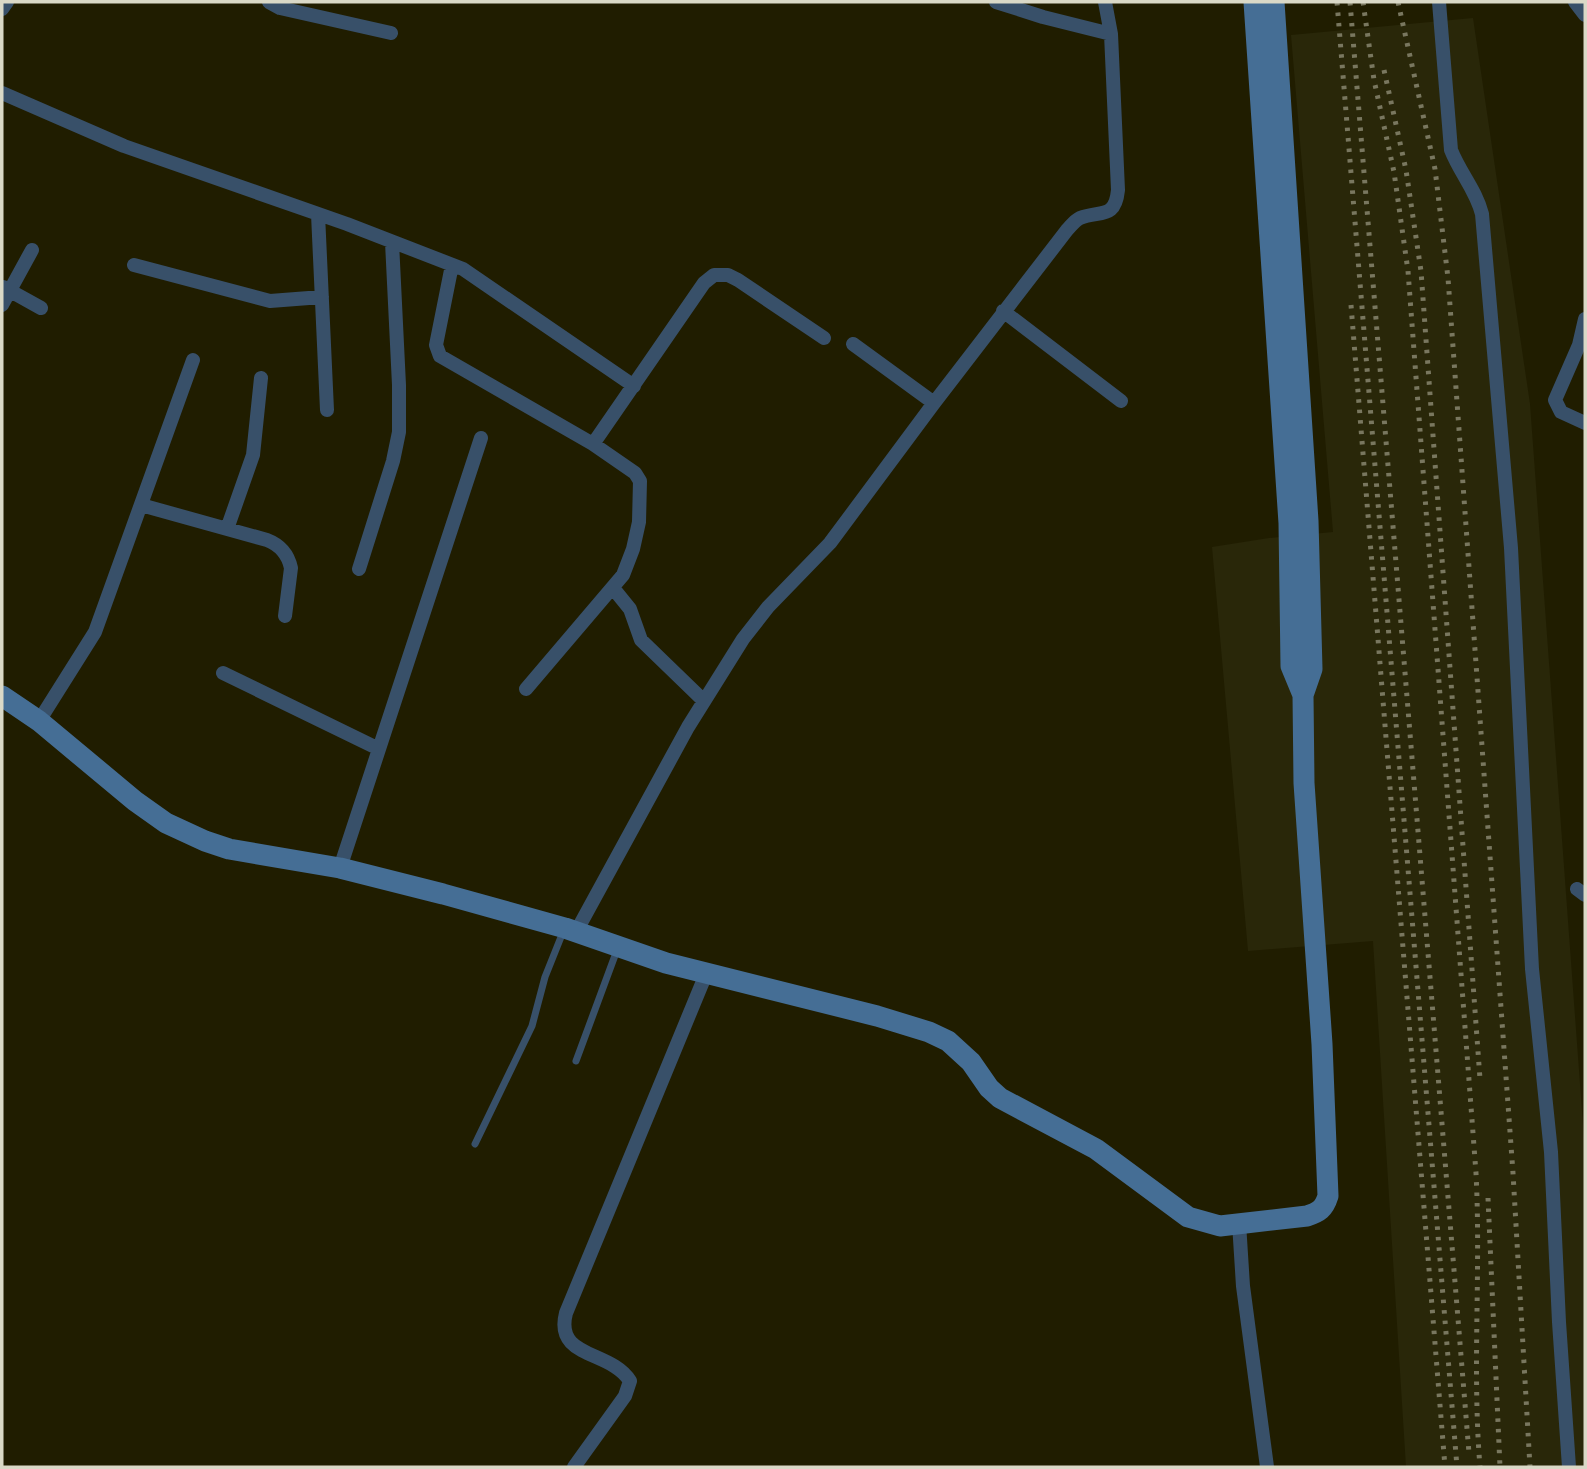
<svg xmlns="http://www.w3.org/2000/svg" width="1587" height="1469" font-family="'Exo 2',sans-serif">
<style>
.built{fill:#292709}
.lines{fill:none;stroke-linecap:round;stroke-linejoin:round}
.lane{stroke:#385069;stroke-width:7}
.street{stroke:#385069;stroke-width:14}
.secondary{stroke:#456e95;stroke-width:21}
.rail{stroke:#79775f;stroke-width:5;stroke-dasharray:3.5 7;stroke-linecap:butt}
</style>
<rect width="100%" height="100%" fill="#201d00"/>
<!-- built -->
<path class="built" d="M1473 18 1530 404 1585 1152V1467H1406L1373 941 1248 951 1212 547 1269 538 1333 532 1291 35Z"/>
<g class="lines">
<!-- lane -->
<path class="lane" d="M576 1061 617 950
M475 1144 532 1026 545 977 563 932"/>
<!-- street -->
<path class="street" d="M269 2 280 8 391 33
M996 2 1043 17 1111 34
M1439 2 1451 150C1460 173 1476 190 1482 214L1511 548 1532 969 1551 1152 1559 1322 1569 1467
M1575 2 1585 15
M2 9 7 2
M2 93 124 146 347 224 463 269 634 386
M318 214 327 410
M134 265 270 301 322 297
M452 265 436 345 440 356 593 444 635 473 640 481 639 522 633 549 623 575 526 689
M3 287 41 308
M2 305 32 250
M1003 311 1121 401
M1585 319 1579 345 1555 400 1561 412 1585 423
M853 344 934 403
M593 444 704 283 714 275H728L738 280 824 338
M141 505 267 540C280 545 288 554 291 568L285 616
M227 529 253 455 261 378
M359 569 393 461 399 432V385L392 242
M613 588 630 609 641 640 704 701
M223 673 379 749
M39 721 95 632 193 360
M340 868 481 438
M1577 889 1585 895
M576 932 688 727 743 639 768 607 830 543 934 403 1067 230C1071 226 1074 221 1080 218 1100 210 1115 220 1118 190L1111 34 1105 2
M1239 1223 1243 1286 1267 1467
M574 1467 625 1396 630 1381C611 1350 554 1359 566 1313L706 974"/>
<!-- secondary -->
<path class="secondary" d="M1274 2 1308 521 1312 669 1303 695
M2 696 39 721 135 801 166 823 205 841 229 849 340 868 443 894 565 928 666 963 877 1016 929 1032 948 1041 971 1062 989 1088 1000 1098 1096 1149 1188 1217 1220 1226 1307 1216C1319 1212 1324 1209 1328 1196L1322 1044 1304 783 1303 695 1291 666 1289 523 1254 2"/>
<!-- rail -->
<path class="rail" d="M1337 2 1457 1467
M1350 2 1469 1453
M1363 2 1374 80 1394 172 1408 271 1476 1173C1481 1271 1472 1369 1480 1467
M1398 2 1435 169 1448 278 1513 1173 1530 1467
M1384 70 1406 170 1421 271 1480 1079
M1351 305 1445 1467
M1488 1198 1500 1467"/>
</g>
<!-- border -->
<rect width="1587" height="1469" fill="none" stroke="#dad9c7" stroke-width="7"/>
</svg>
